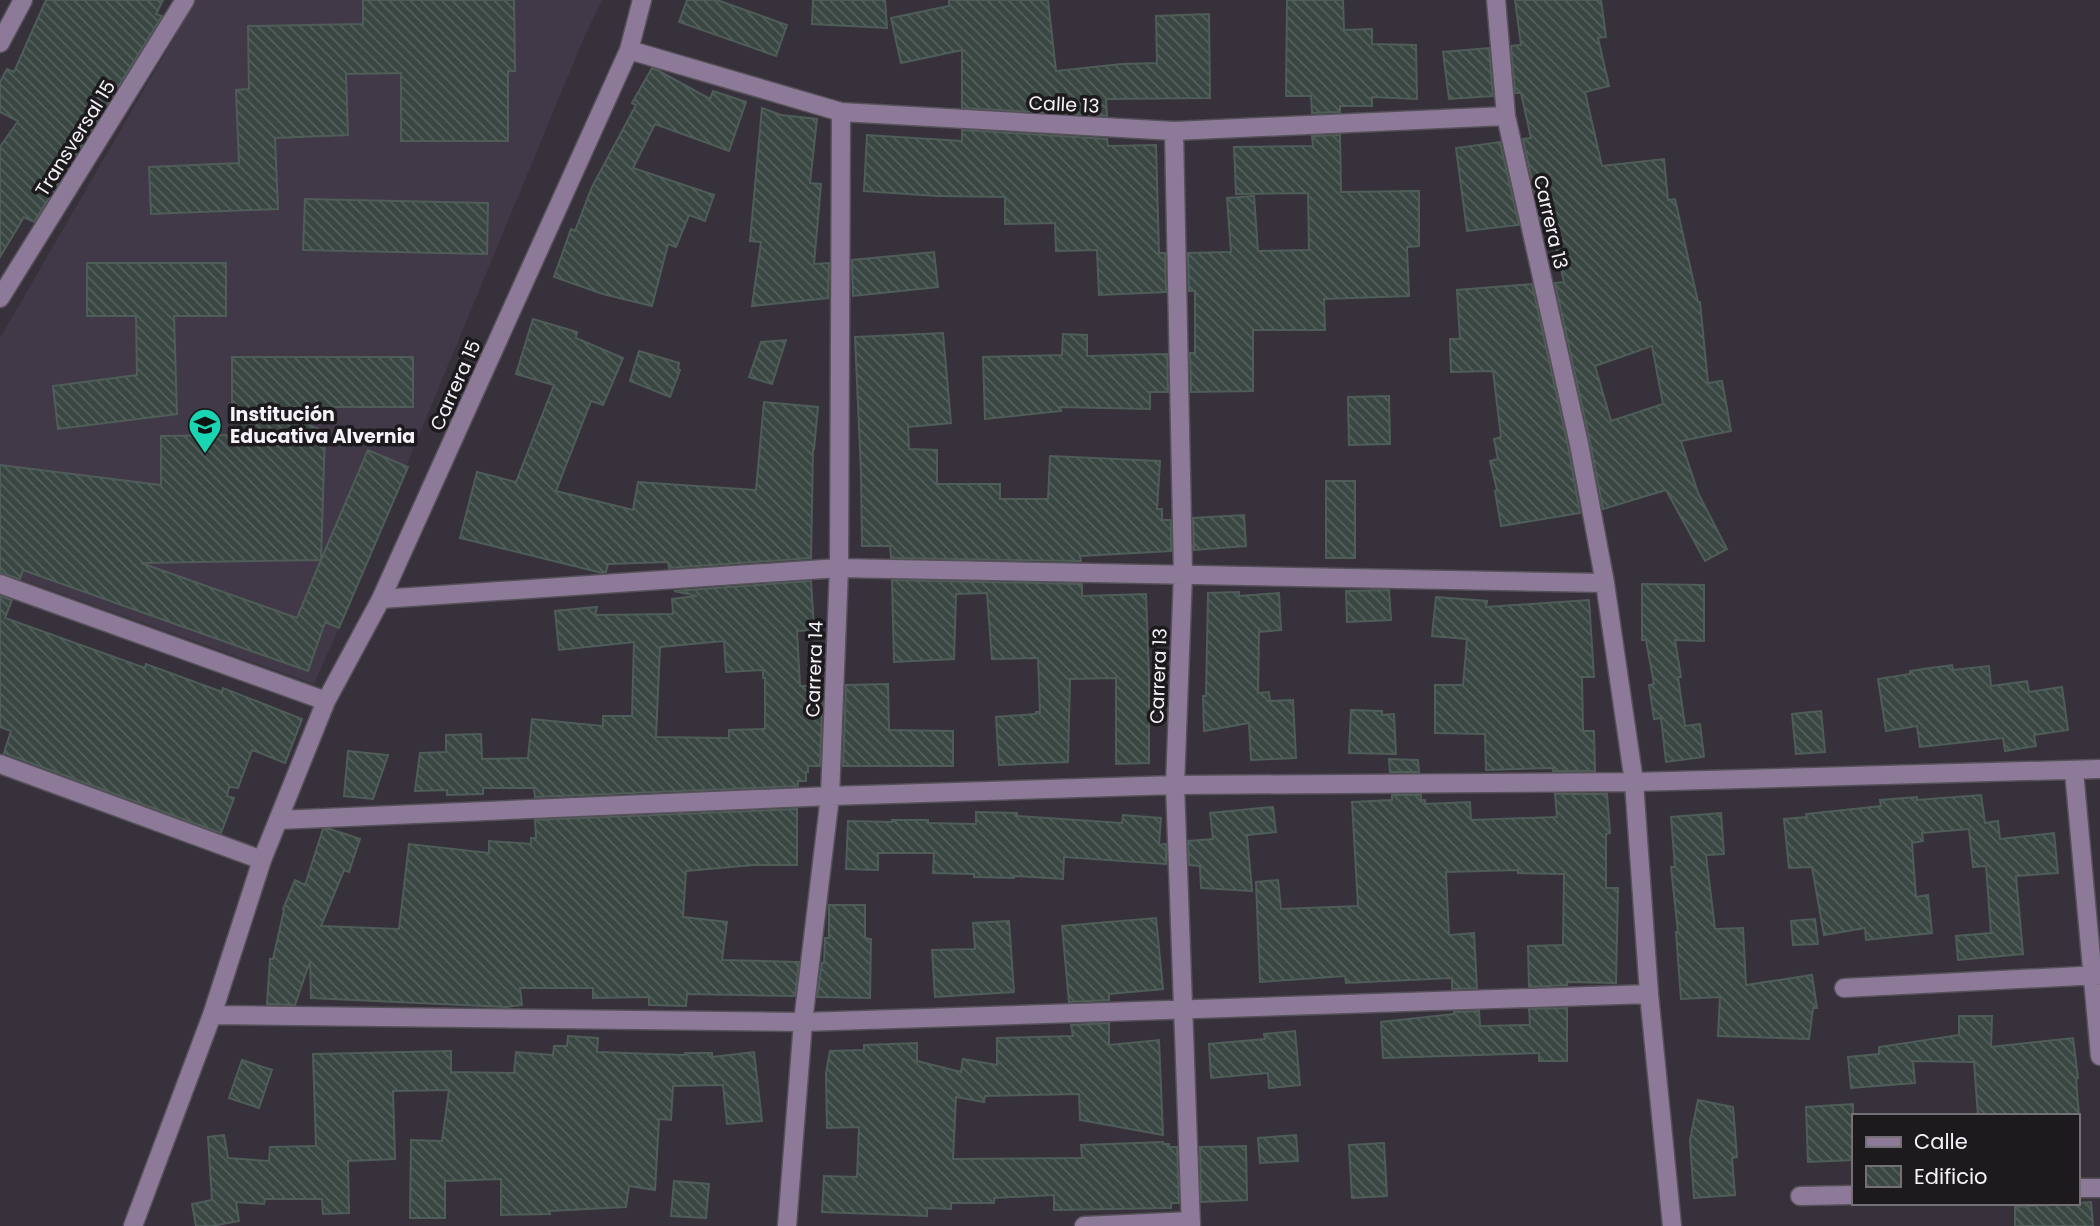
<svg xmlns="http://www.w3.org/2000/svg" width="2100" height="1226" font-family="Poppins,sans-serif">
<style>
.built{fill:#423948}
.building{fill:url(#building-back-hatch);stroke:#4f5d58;stroke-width:2;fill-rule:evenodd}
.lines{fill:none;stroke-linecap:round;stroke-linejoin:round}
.minor-casing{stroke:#565059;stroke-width:21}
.minor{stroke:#8c7a98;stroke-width:18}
.labels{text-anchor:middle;stroke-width:7;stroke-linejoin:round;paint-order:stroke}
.street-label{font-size:19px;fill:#f6f2f9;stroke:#1d1a1e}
.poi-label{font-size:19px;font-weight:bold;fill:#f6f2f9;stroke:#1d1a1e;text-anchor:start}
</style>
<defs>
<pattern id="building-back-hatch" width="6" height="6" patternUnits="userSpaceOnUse" patternTransform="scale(1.75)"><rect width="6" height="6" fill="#394642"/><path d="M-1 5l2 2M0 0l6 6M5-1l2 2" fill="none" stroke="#56615e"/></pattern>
</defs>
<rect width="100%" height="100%" fill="#37313b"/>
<!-- built -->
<path class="built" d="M196 0H602L583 40 339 628 314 684 0 572V338Z"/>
<!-- building -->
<path class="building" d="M46 0H163L156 14 162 16 34 222 24 217 0 257V147L18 121 0 112V82L7 69 14 72Z
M363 0H514L515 71H508V141H401V73L346 74 348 135 275 138 278 209 151 214 149 167 239 163 236 90 249 89 248 26 363 24Z
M687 0H717L787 25 776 56 679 22Z
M813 0H885L887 28 812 24Z
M949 0H1048L1056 71 1122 64 1157 63 1156 16 1209 14 1210 98 1106 99 1107 116 962 108V50L901 63 891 18 949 6Z
M1287 0H1343L1344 30 1372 29V44L1416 45 1417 99 1372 97V106H1340V112L1312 113 1311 96H1286Z
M1515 0H1601L1606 37 1598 38 1609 86 1585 92 1602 166 1664 159 1668 200 1675 199 1698 302H1700L1708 383 1722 381 1731 431 1681 441 1698 493 1727 549 1705 561 1666 490 1603 509 1590 442 1555 283 1564 282 1550 221 1541 222 1523 139 1531 138 1521 93H1515L1511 46 1521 45ZM1652 346 1663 404 1611 421 1595 366Z
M1489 48 1493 96 1449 99 1443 52Z
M652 68 659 71 710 99 713 91 746 102 729 151 655 124 633 168 714 195 705 221 689 215 676 247 668 244 652 306 603 294 554 277 571 229 575 231 592 187 636 105 632 103Z
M762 108 781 115 817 119 810 183 821 184 814 264 829 263 828 298 752 306 761 242 750 241Z
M962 130 1107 139 1108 146 1156 145 1159 253H1165L1166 292 1099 295 1097 250 1056 251 1055 223 1005 224V197L937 196 864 191 867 135 962 141Z
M1340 135 1341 192 1419 191V246L1407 247 1409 296 1324 299 1325 330H1253V391L1191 392 1190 353H1195V291H1189L1188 253 1231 252 1227 198 1254 196 1258 251 1309 250 1308 193 1236 194 1234 147 1313 146 1312 136Z
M1500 142 1519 225 1467 231 1456 148Z
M305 199 488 203 487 254 303 250Z
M934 252 938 287 853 296 852 260Z
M87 263H226V316H174L177 414 58 429 53 386 137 375 136 316H87Z
M1532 284 1568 446 1580 513 1501 526 1495 491 1497 490 1490 461 1498 459 1494 439 1501 437 1493 371 1451 372 1450 339H1460L1457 290Z
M533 319 577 332 576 338 623 358 603 405 591 401 556 491 633 510 638 482 756 490 764 402 818 407 814 449H813L811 558 669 568 668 562 608 564 606 572 602 573 460 538 477 472 516 482 554 385 516 374Z
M943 333 951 423 908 427 909 449 937 450V484H1000V499H1048L1050 456 1160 461 1157 509H1162V520H1171V551L1080 556 1081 561 891 558 890 546H862L861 472 855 337Z
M1063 334 1087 335V356L1167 354 1168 392H1150V409L1060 407 1061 411 985 419 983 357 1062 355Z
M786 340 772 384 749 377 761 342Z
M639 351 679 363 678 369 680 370 670 397 630 381Z
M232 357H413V407H267L325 432 321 560 368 450 408 467 339 628 325 622 308 671 23 570 20 579 0 573V465L161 485V436L232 435ZM321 560 297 618 141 563Z
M1389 396 1390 444 1349 445 1348 397Z
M1326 481H1355V558H1326Z
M1244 515 1246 546 1194 550 1193 518Z
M892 580 1082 584V596L1146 594 1149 677V763L1116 764V678L1070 679 1068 762 999 765 996 717 1036 714V712H1040L1038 658 992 659 987 593 956 594 954 659 894 662Z
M811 581 814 630 797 631 800 686H823L820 766H808V772H806V781H798V786L535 797 534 788H483V794L447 795V790L415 791 420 753 446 752V735L481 734 482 759 528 758 532 719 603 726V716H632L634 642 559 650 555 611 597 607 595 615 673 614 672 599 697 596 674 591ZM724 641 726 672 763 670V678H765V729L729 730V738L656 737 660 647Z
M1642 584 1704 585V641L1675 640 1681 677H1678L1685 726 1700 724 1704 757 1666 762 1661 718 1654 719 1649 685 1654 684 1646 640H1642Z
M1389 590 1391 620 1347 622 1346 591Z
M1239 592V596L1279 593 1281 630 1259 632 1258 693 1269 692 1270 701 1293 700 1296 758 1251 760 1249 723 1204 731 1203 696H1206L1208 593Z
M0 596 12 600 5 618 145 668 146 664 222 692 223 688 302 719 285 763 252 750 238 788 229 787 227 796 234 798 221 833 4 753 11 731 0 727Z
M1436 597 1487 601 1486 607 1589 600 1594 677H1582L1583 731H1594L1595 771H1553V768L1486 770 1485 734 1435 733V685H1463L1467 639 1432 636Z
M1952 665 1953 670 1989 666 1991 686 2027 681 2029 692 2062 687 2068 730 2034 735 2036 746 2005 751 2003 738 1920 747 1917 726 1886 731 1878 679 1910 674V671L1923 669Z
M888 684 889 730 953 731V766H843L846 685Z
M1351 710 1382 711V715L1394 714 1396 754 1349 753Z
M1821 711 1825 752 1796 754 1792 714Z
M348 751 388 755 373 799 344 796Z
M1389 759 1418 760 1419 772H1390Z
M1555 794H1607L1610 833 1606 834V888H1618L1616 983 1567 982V985L1529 987 1528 946 1563 945 1564 874 1518 873V870L1446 872 1449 935 1474 933 1477 988 1452 989V978L1346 983 1345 976 1260 982 1256 882 1278 880 1281 909 1358 906 1352 802 1392 800V795H1421V800H1425V804L1470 802 1471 820 1557 817Z
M1981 795 1985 823 1998 821 2000 839 2054 833 2058 873 2016 876 2023 954 1958 960 1956 936 1991 933 1986 866 1973 867 1969 829 1922 833 1923 841 1912 843 1916 897 1928 895 1932 933 1866 940 1865 928 1824 935 1812 867 1789 868 1784 819 1807 817 1806 814 1881 806 1880 800 1917 797V800Z
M1273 807 1276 832 1247 835 1252 891 1201 888 1200 866 1189 865 1188 841 1213 839 1210 813Z
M797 809V865H754L686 871 683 917 727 922 722 960 799 962 795 996 687 994 686 1006 649 1005V997L593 998V988H520L522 1005 506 1007 311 998 310 961 295 1005 267 1004 270 959H273L284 910 283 909 295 880 305 885 323 829H330L360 839 349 872 344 870 321 926 399 929 409 844 489 853V841L531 844V838H536L535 820Z
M976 812 1017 813V816L1122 823 1123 815 1161 818 1159 845 1166 844V864L1064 857 1063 879 1014 876V878L974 877V874L933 873 934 853H878V870L846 869 848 821 892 822V820H928V823L976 824Z
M1721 813 1724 854 1706 855 1715 929 1743 928 1746 985 1812 975 1817 1008H1813L1809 1039 1718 1036 1720 997 1681 999 1676 932H1678L1671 867H1675L1671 817Z
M829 905H865V938L871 939 870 998 817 997 822 963H824L825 938H829Z
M1156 918 1163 989 1109 994V1000L1069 1002 1062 926Z
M1815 919 1818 944 1793 945 1791 921Z
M1009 921 1014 992 935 997 932 950 975 949 973 923Z
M1567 1008V1061H1539V1053L1383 1058 1381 1022 1454 1014V1012L1479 1011 1480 1026 1530 1025 1529 1009Z
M1959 1016H1992L1991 1047 2073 1038 2078 1078 2076 1079 2079 1116H1978L1974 1062 1913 1061 1915 1083 1851 1088 1848 1057 1879 1054V1047L1959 1035Z
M1109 1023V1045L1159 1040 1163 1135 1080 1120 1079 1094 985 1096 984 1102 956 1097 953 1159 1082 1158 1081 1145 1163 1142V1144H1169V1147H1177L1179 1203H1171V1208L1054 1210V1195L994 1198V1203H951V1209L927 1208V1216L822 1212 824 1176 857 1177 859 1127 827 1128 826 1073 830 1051 864 1050V1045L917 1043V1061L961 1072 963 1059 997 1065V1038L1073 1036 1071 1025Z
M1295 1031 1300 1085 1269 1088 1268 1073 1211 1078 1209 1044 1265 1039 1264 1034Z
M568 1036 598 1038 597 1052 685 1055V1053H712V1057L754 1052 762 1121 727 1124 723 1085 673 1086 671 1120 659 1119 655 1190 629 1186 626 1207 549 1211 550 1214 501 1215V1179L445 1181V1218H410L411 1140 442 1141 449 1090 393 1091 395 1159 348 1161 349 1213 323 1214 322 1199H265L264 1204 236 1202 239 1221 212 1226H196L192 1204 212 1200 208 1137 224 1135 228 1158 269 1161 270 1147 316 1146 313 1054 451 1051V1074L452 1072 514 1073 516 1052 553 1055 554 1046H567Z
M242 1060 272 1070 259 1108 229 1098Z
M1698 1100 1733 1107 1737 1157 1732 1158 1735 1195 1694 1198 1690 1140Z
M1853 1104V1160L1808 1162 1806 1107Z
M1296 1135 1298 1161 1260 1163 1258 1138Z
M1384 1143 1387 1196 1352 1198 1349 1145Z
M1246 1146 1247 1200 1201 1202 1200 1147Z
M674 1181 709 1184 706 1218 671 1216Z
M2091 1202 2093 1226H2015V1207Z"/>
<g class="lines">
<defs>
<path id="minor" d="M1496 0 1506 116 1579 444 1605 583 1634 782 1649 994 1672 1226
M0 43 23 0
M629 50 841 112 1174 131 1506 116
M1174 131 1183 574 1175 785 1191 1226
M0 298 185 0
M0 584 326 701
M381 599 839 568 1605 583
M0 764 262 860
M2074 771 2100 1056
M278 820 830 796 1175 785 1634 782 2100 769
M1844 988 2100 975
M212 1015 803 1022 1649 994
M2077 1188H2100
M1800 1196 1853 1195
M133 1226 212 1015 262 860 326 701 381 599 629 50 642 0
M787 1226 803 1022 830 796 839 568 841 112
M1084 1226 1191 1221"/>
</defs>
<!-- minor casing -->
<use href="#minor" class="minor-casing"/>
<!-- minor -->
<use href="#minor" class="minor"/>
</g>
<!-- icons -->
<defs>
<symbol id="school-pin" viewBox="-11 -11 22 30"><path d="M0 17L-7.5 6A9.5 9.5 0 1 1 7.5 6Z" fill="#1ad5b2" stroke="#1d1a1e"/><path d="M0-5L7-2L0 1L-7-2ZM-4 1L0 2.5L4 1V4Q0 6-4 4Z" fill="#111"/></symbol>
</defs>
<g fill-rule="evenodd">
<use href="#school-pin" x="186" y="406" width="38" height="52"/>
</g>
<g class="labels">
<!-- street labels -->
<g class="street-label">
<text transform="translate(1064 104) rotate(3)" y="7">Calle 13</text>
<text transform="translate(75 138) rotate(-58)" y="7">Transversal 15</text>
<text transform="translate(1551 222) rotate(77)" y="7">Carrera 13</text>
<text transform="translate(455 385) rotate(-66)" y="7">Carrera 15</text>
<text transform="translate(814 669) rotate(-88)" y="7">Carrera 14</text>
<text transform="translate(1158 676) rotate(-88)" y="7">Carrera 13</text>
</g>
<!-- poi labels -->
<g class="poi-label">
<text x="230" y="421">Institución<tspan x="230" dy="22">Educativa Alvernia</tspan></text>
</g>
</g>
<!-- legend -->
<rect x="1852" y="1114" width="228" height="91" fill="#1d1a1e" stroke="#747076" stroke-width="2"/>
<rect x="1866" y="1137" width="35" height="10" fill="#8c7a98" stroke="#747076" stroke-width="2"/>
<text x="1914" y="1149" font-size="21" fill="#f6f2f9">Calle</text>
<rect x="1866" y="1166" width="35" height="21" fill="url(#building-back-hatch)" stroke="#747076" stroke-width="2"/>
<text x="1914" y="1184" font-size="21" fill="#f6f2f9">Edificio</text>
</svg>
